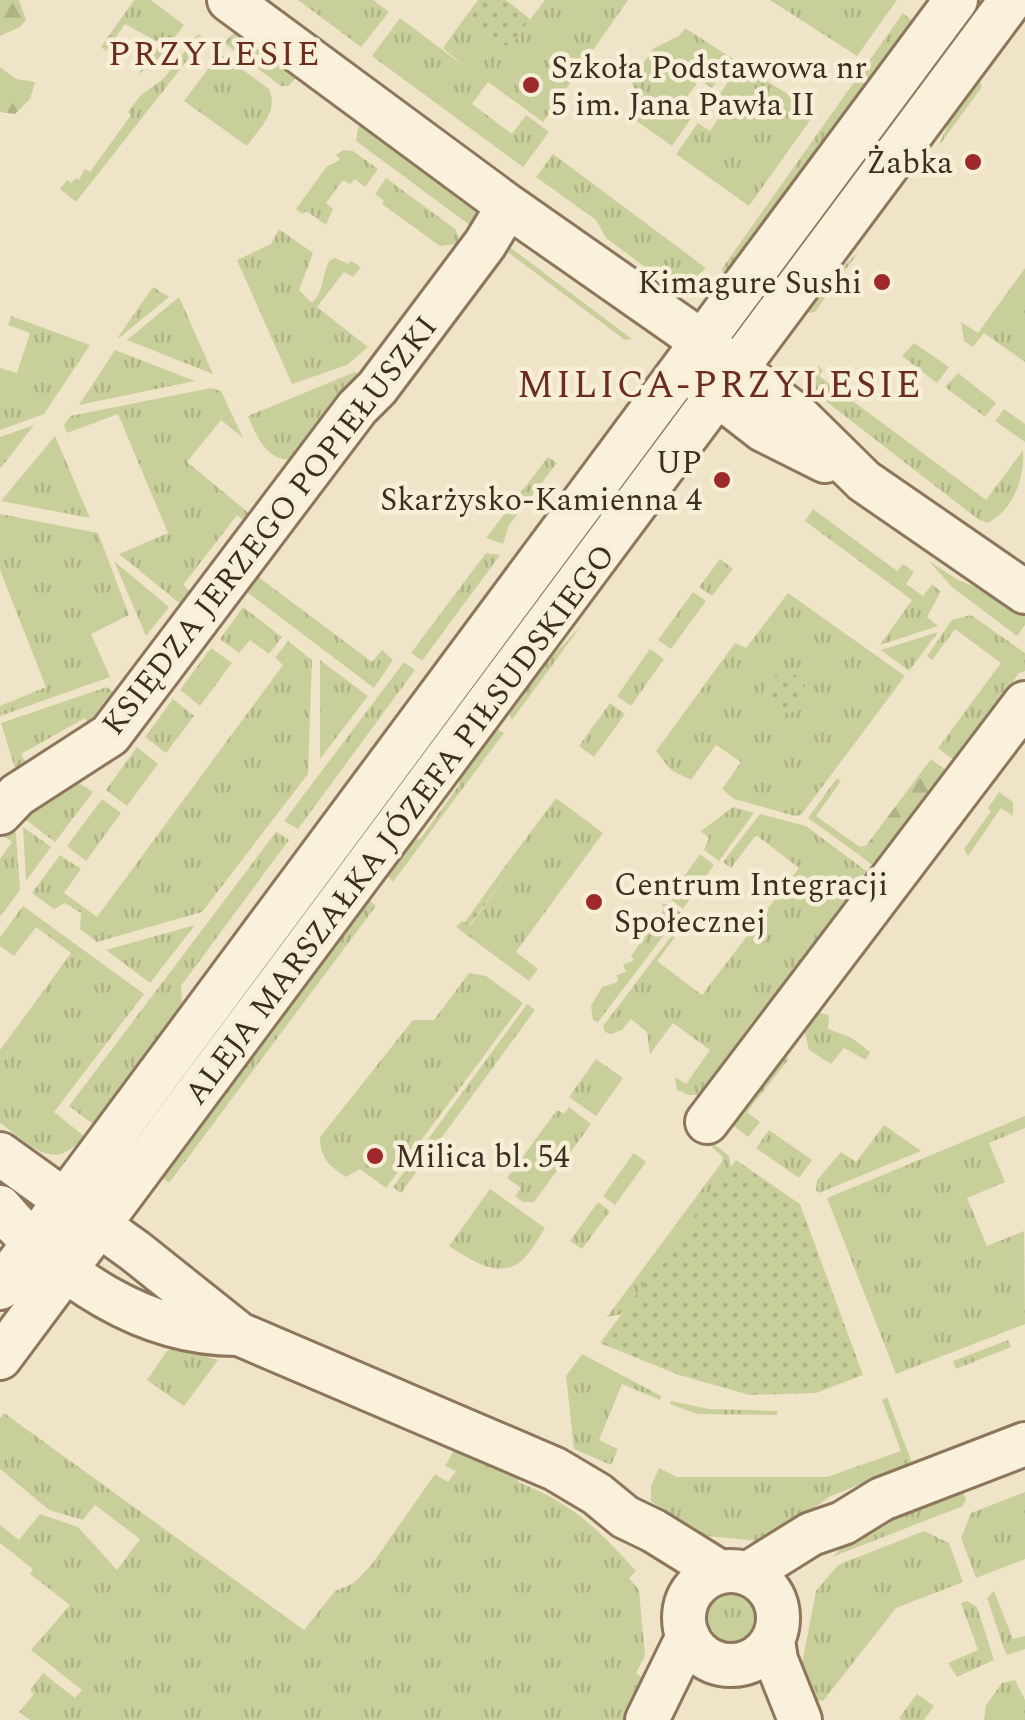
<svg xmlns="http://www.w3.org/2000/svg" width="1025" height="1720" font-family="Spectral,serif">
<style>
.grass{fill:url(#grass-tufts)}
.forest{fill:url(#forest-firs)}
.park{fill:url(#park-dots)}
.lines{fill:none;stroke-linecap:round;stroke-linejoin:round}
.minor-casing{stroke:#8d765c;stroke-width:48}
.minor{stroke:#faf1dc;stroke-width:42}
.poi-dot{fill:#9e2a2b;stroke:#f7eed8;stroke-width:4}
.labels{text-anchor:middle;stroke-width:9;stroke-linejoin:round;paint-order:stroke}
.poi-label{font-size:32px;fill:#3d2e20;stroke:#f7eed8;text-anchor:start}
.street-label{font-size:32px;fill:#3d2e20;stroke:#f7eed8}
.neighbourhood-label{font-size:35px;letter-spacing:2.5px;fill:#6b2e1e;stroke:#f7eed8}
.quarter-label{font-size:38px;letter-spacing:2.5px;fill:#6b2e1e;stroke:#f7eed8}
</style>
<defs>
<pattern id="grass-tufts" width="24" height="20" patternUnits="userSpaceOnUse" patternTransform="scale(2.5)"><rect width="24" height="20" fill="#c9cf9b"/><path d="M3 7l-1-3M5 7V3M7 7l1-3M15 17l-1-3M17 17v-4M19 17l1-3" fill="none" stroke="#aeb285"/></pattern>
<pattern id="forest-firs" width="22" height="20" patternUnits="userSpaceOnUse" patternTransform="scale(2.5)"><rect width="22" height="20" fill="#c9cf9b"/><path d="M5 1l3.5 6h-7zM16 11l3.5 6h-7z" fill="#aeb285"/></pattern>
<pattern id="park-dots" width="8" height="8" patternUnits="userSpaceOnUse" patternTransform="scale(2.5)"><rect width="8" height="8" fill="#c9cf9b"/><path d="M2 2h.1M6 6h.1" fill="none" stroke="#aeb285" stroke-width="1.8" stroke-linecap="round"/></pattern>
</defs>
<rect width="100%" height="100%" fill="#f0e4c8"/>
<!-- grass -->
<path class="grass" d="M134 0H151L184 25 154 64 138 74 160 43 125 24 106 51 101 47Z
M298 0H373L389 12 361 47Z
M545 0H628L543 122 488 82 472 104 512 134 526 115 549 132 523 167 372 56 400 18 464 66 443 48 466 16 509 47Z
M770 0H897L857 56Z
M903 13 916 24 729 276 721 270Z
M685 28 733 59 712 88 699 80 680 107 692 117 672 146 631 117 635 90 631 81 654 48 679 36Z
M237 30 300 74 288 86H281L224 43Z
M198 34 204 39 76 202 60 189 67 180 71 183 76 178 79 180 85 169 90 172 131 115 128 112 140 96 164 78Z
M220 53 269 89C279 112 260 127 247 146L184 101Z
M740 64 816 112 749 206 676 154 698 123 710 131 730 101 720 94Z
M977 73 982 87 938 147 964 89Z
M363 121 476 207 475 229 356 141 358 128Z
M343 150 353 151 378 169 365 187 355 179 350 184 343 180 326 203 333 209 326 225 306 211 302 214 296 209 327 166 340 160 336 155Z
M553 154 706 268 683 289 676 290 606 238 596 220 536 177Z
M386 178 455 229 459 237 457 244 440 246 382 204 384 201 375 194Z
M279 229 313 253 299 290 312 303C325 290 321 275 330 260L335 258 348 264 351 261 361 267 353 277 344 272 317 307 368 347 347 365 292 384 237 260 271 244Z
M511 248 632 339 625 340 505 250Z
M860 250 815 312 795 315Z
M1025 268V362L984 333 973 347 964 341 961 322 978 333Z
M153 287 169 297 119 338 118 337Z
M179 297 213 374 127 340Z
M11 316 90 345 44 414 0 430V368L17 373 30 333 8 325Z
M914 343 949 367 937 383 902 356Z
M115 350 195 381 79 405Z
M818 366 823 370 819 376 986 500 1023 450C1025 476 1014 511 987 523L979 520 814 392 813 373Z
M355 372 367 381 330 416 324 413 290 460C266 459 256 436 248 416Z
M958 373 996 403 985 417 945 387Z
M211 388 221 391 243 438 221 420 187 462 256 519 252 527 237 515 183 585 197 597 183 606 119 554 168 533 118 414 67 433 64 425 70 416Z
M1004 409 1025 424V442L995 421Z
M34 425 0 469V437Z
M55 436 90 518 1 501Z
M548 457 557 463 509 525 503 544 486 538Z
M813 509 897 571 903 564 914 572 906 584 923 596 932 585 941 591 927 617 938 626 880 645 912 600 805 521Z
M0 514 98 533 129 615 91 634 110 677 0 716V706L46 687 0 570Z
M486 553 500 555 422 661 411 653Z
M720 559 733 569 712 596 699 587Z
M114 561 169 607 146 636Z
M929 561 958 580 1016 604 1025 614V625L1017 636 952 587Z
M257 576 372 662 382 650 393 660 374 688 247 592Z
M693 592 706 601 671 649 658 640Z
M788 593 905 676 801 815 795 816 734 799 722 789 741 762 716 745 691 780 671 770 656 751 735 643 746 648Z
M243 607 282 637 269 654 250 640 239 653 220 639Z
M971 615 1025 653V671L1019 673 955 761 938 748 1001 663 955 629 932 660 927 656 952 620Z
M581 626 512 720 506 707 509 701Z
M938 632 909 671 881 650Z
M288 641 312 660 308 774 202 912 97 942 80 929 81 913 65 903 54 909 32 893 60 855 81 869 64 893 97 917 283 665 275 658Z
M211 648 232 663 200 706 180 690Z
M650 649 664 659 631 706 617 696Z
M320 660 368 696 320 759Z
M404 662 415 670 298 829 284 821Z
M107 687 124 702 95 734 85 718 21 754 30 771 17 775 1 723Z
M173 699 194 716 166 753 145 737Z
M610 703 625 714 594 757 579 746Z
M497 729 504 733 393 882 385 872 404 844 421 838 459 785 460 770 490 730Z
M137 747 158 764 127 806 106 790Z
M837 778 841 781 816 816 860 847 866 845 859 855 808 818Z
M73 779 93 792 55 842 21 816Z
M999 792 1013 802V816L1001 808 968 856 964 849 991 811 988 808Z
M556 798 603 833 516 952 538 969 529 981 456 927 462 921 470 926 511 869 506 865Z
M102 799 121 813 86 861 67 846Z
M733 807 754 813 719 861 704 850 709 838 701 831Z
M14 809 20 890 0 917V859L12 842 1 834 0 827Z
M760 814 806 826 869 873 703 1095H689L677 1090 675 1077 686 1084 710 1050 673 1023 650 1054 647 1032 631 1019 622 1030 611 1034 605 1032 603 1026 685 918 688 920 657 961 702 995 799 868 756 835 731 868 723 862Z
M23 827 51 847 26 881Z
M276 832 289 840 181 986 182 1004 93 1124 69 1106Z
M700 854 714 865 683 909 669 898Z
M363 895 376 906 169 1183 157 1172Z
M662 904H668L681 913 598 1022 593 1020 591 1006 602 987 618 982 617 975 626 972 623 965 634 960 631 956 664 909Z
M23 906 144 994 54 1112 84 1136C54 1175 30 1144 0 1123V1050L71 953 36 927 14 956 0 946V937Z
M195 925 150 983 106 950Z
M469 973 486 976 523 1003 386 1188 360 1169 346 1177C329 1166 320 1158 320 1137L413 1020H434Z
M527 1004 535 1010 401 1193 393 1187Z
M820 1013 829 1015 828 1029 852 1038 870 1052 866 1060 844 1048 831 1064 809 1050 804 1029 812 1015Z
M783 1057 789 1059 747 1112 760 1122 748 1137 731 1124 773 1058Z
M596 1059 623 1078 596 1116 569 1097Z
M569 1107 591 1124 534 1202H523L515 1196 521 1188 507 1178 557 1110 564 1114Z
M1025 1116V1128L989 1143 1005 1182 967 1198 987 1246 1024 1231 1025 1324 896 1374 827 1198Z
M884 1125 921 1151 819 1193 816 1190 817 1180 841 1152 856 1162Z
M769 1130 812 1160 799 1178 756 1148Z
M708 1139 729 1156 731 1168 623 1314 607 1317 722 1162 723 1157 706 1142Z
M634 1153 646 1162 615 1205 603 1196Z
M490 1189 545 1228C538 1238 531 1253 521 1261 499 1280 469 1259 449 1246Z
M598 1202 610 1211 582 1249 570 1241Z
M1008 1340 1011 1347 956 1369 953 1361Z
M174 1348 218 1360 184 1406 147 1380 167 1351Z
M582 1354 661 1396 660 1400 622 1384 599 1440 618 1449 611 1465 574 1449 566 1376Z
M887 1397 912 1463 829 1497 769 1542 696 1535 651 1501V1486L659 1468 677 1477H827L901 1451 882 1400Z
M671 1401 709 1409 777 1411V1415L697 1414 670 1404Z
M4 1413 304 1630 335 1591 354 1583 372 1564 435 1474 448 1482 456 1471 445 1466 458 1443 522 1470 518 1482C572 1503 598 1529 636 1571L629 1578 639 1590 645 1656 636 1673 653 1684 633 1720H30L19 1712 34 1694 30 1690 43 1673 75 1698 82 1690 31 1650 70 1605 30 1574 33 1569 0 1543V1525L19 1540 40 1514 78 1527 117 1570 140 1539 95 1505 83 1520 49 1510 0 1469V1418Z
M960 1484 966 1499 963 1506 832 1557 869 1523Z
M1025 1492V1559L976 1578 961 1538 971 1513Z
M924 1531 949 1543 963 1582 896 1608 823 1701 811 1699 800 1674 816 1591 838 1565Z
M994 1591 1013 1639 1025 1636V1649L1007 1655 1005 1652 987 1598Z
M707 1617a24 24 0 1 1 48 0a24 24 0 1 1-48 0Z
M967 1601 977 1607 994 1660 957 1677 948 1663 978 1650 961 1603Z
M1015 1680 1025 1700V1720H984L986 1705 1002 1683Z
M917 1694 934 1706 924 1720H902L899 1718Z"/>
<!-- forest -->
<path class="forest" d="M0 0H19L26 20 20 27 0 36Z
M0 67 16 79 35 82 30 99 15 114 0 112Z
M931 759 948 772 876 868 859 855Z"/>
<!-- park -->
<path class="park" d="M478 0H506L530 19 509 48 466 16Z
M766 693a20 20 0 1 1 40 0a20 20 0 1 1-40 0Z
M506 865 511 869 469 926 464 923Z
M736 1160 800 1204 863 1375 816 1393 749 1395 679 1375 600 1343Z"/>
<g class="lines">
<defs>
<path id="minor" d="M229 0 508 206 701 341 800 418 864 481 1025 592
M696 378 763 430 825 461
M0 813 17 795 110 735 357 408 377 388 485 244 508 206
M707 1122 1025 703
M0 1154 135 1251 239 1334 555 1469 597 1494 625 1517 654 1531 720 1572
M0 1207C59 1277 144 1335 239 1334
M0 1288 956 0
M0 1358 1011 0
M684 1618a47 47 0 1 1 94 0a47 47 0 1 1-94 0Z
M747 1574 811 1534 843 1523 882 1499 1025 1444
M773 1640 776 1660 800 1720
M647 1720 688 1636"/>
</defs>
<!-- minor casing -->
<use href="#minor" class="minor-casing"/>
<!-- minor -->
<use href="#minor" class="minor"/>
</g>
<!-- markers -->
<g class="poi-dot">
<circle cx="531" cy="85" r="10"/>
<circle cx="973" cy="162" r="10"/>
<circle cx="882" cy="282" r="10"/>
<circle cx="722" cy="480" r="10"/>
<circle cx="594" cy="902" r="10"/>
<circle cx="375" cy="1156" r="10"/>
</g>
<g class="labels">
<!-- poi labels -->
<g class="poi-label">
<text x="551" y="78">Szkoła Podstawowa nr<tspan x="551" dy="37">5 im. Jana Pawła II</tspan></text>
<text x="953" y="173" text-anchor="end">Żabka</text>
<text x="862" y="293" text-anchor="end">Kimagure Sushi</text>
<text x="702" y="473" text-anchor="end">UP<tspan x="702" dy="37">Skarżysko-Kamienna 4</tspan></text>
<text x="614" y="895">Centrum Integracji<tspan x="614" dy="37">Społecznej</tspan></text>
<text x="395" y="1167">Milica bl. 54</text>
</g>
<!-- street labels -->
<g class="street-label">
<text transform="translate(269 525) rotate(-52)" y="11">KSIĘDZA JERZEGO POPIEŁUSZKI</text>
<text transform="translate(399 824) rotate(-53)" y="11">ALEJA MARSZAŁKA JÓZEFA PIŁSUDSKIEGO</text>
</g>
<!-- neighbourhood labels -->
<g class="neighbourhood-label">
<text x="215" y="65">PRZYLESIE</text>
</g>
<!-- quarter labels -->
<g class="quarter-label">
<text x="720" y="397">MILICA-PRZYLESIE</text>
</g>
</g>
</svg>
